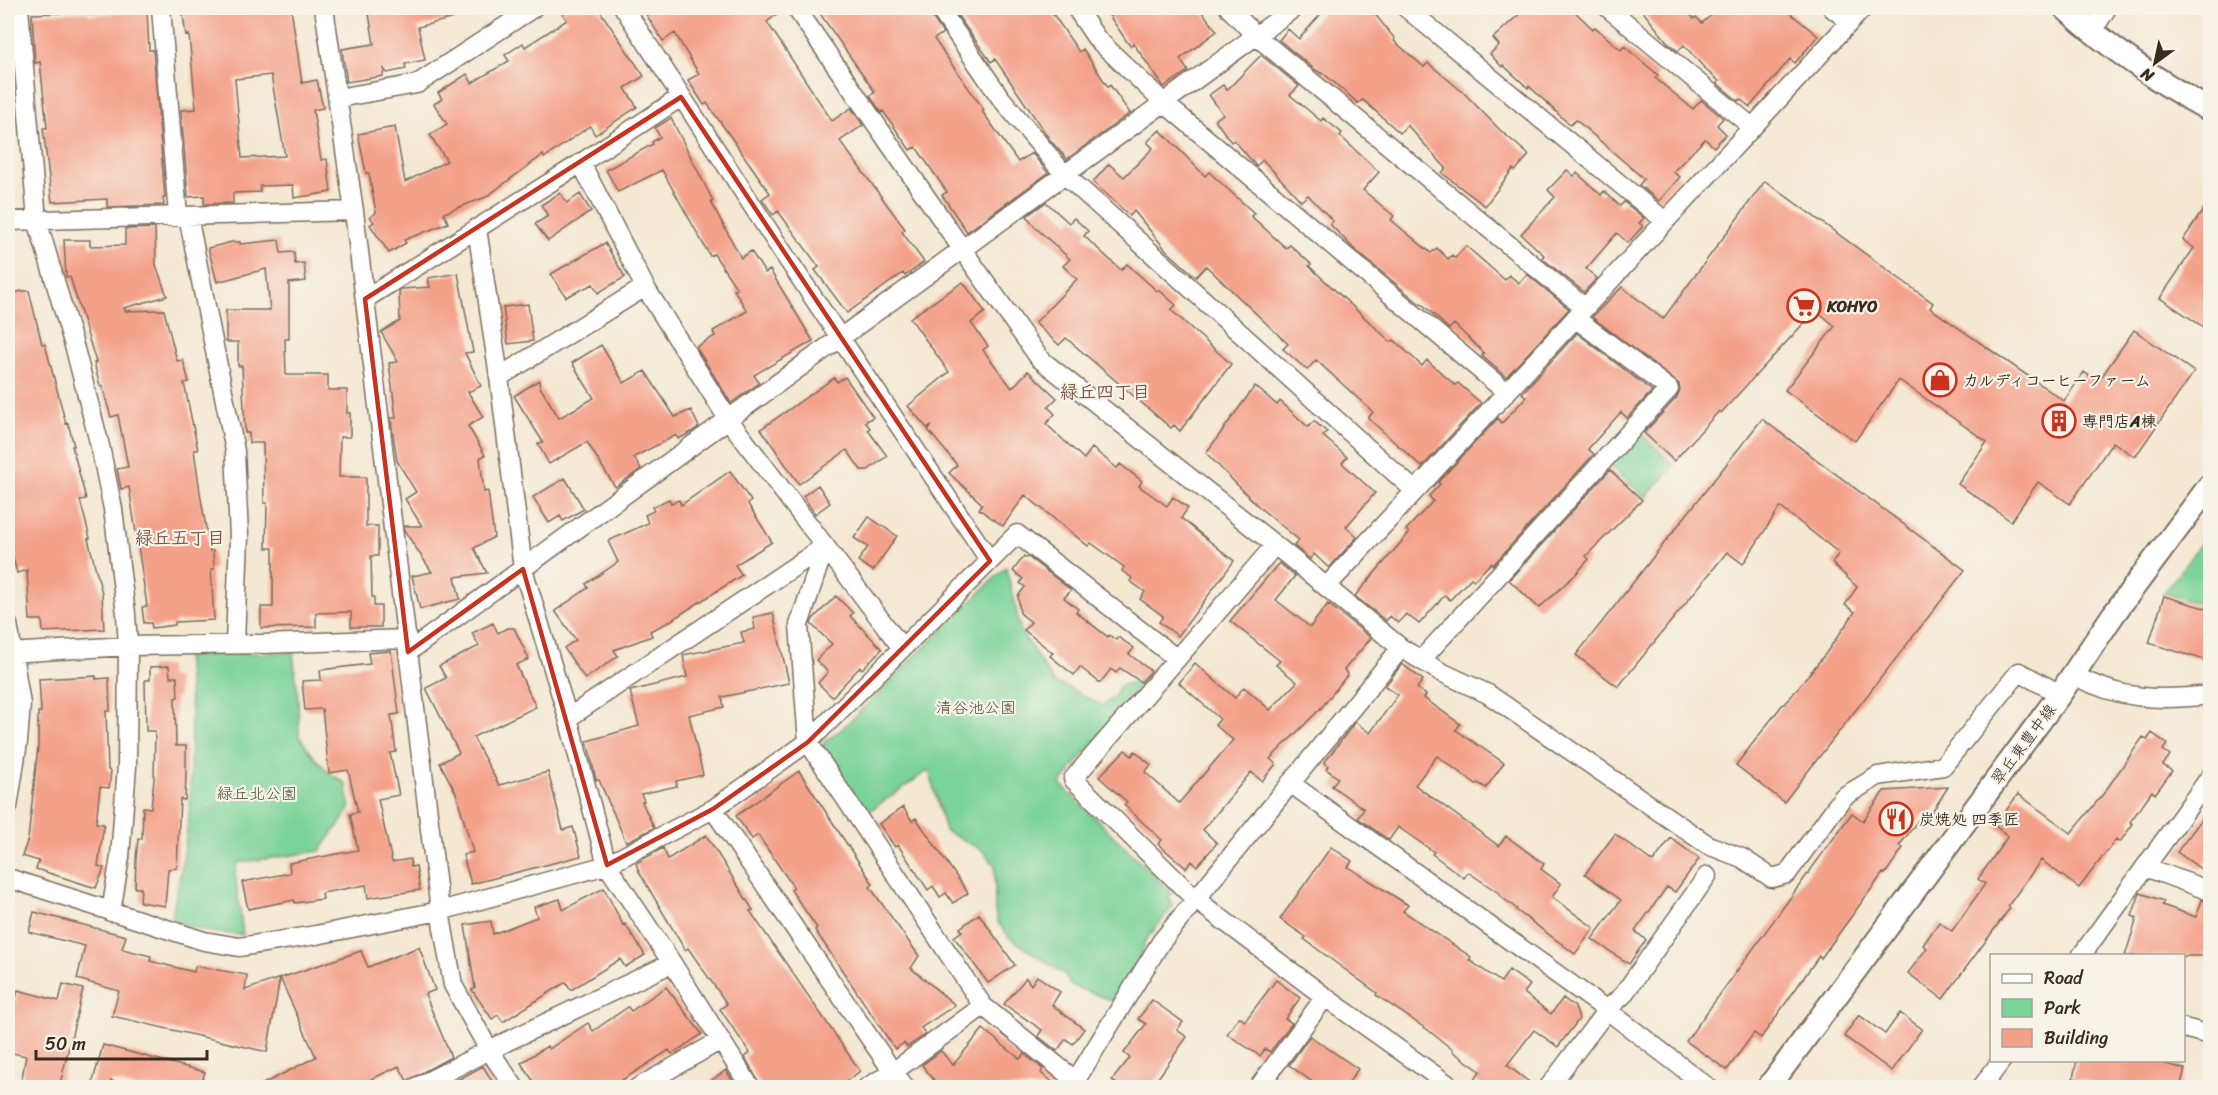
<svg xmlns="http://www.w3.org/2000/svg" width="2218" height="1095" font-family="Sriracha,'Klee One',sans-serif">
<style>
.green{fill:#7ad398;stroke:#5a7e5b;stroke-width:1.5}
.building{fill:#f4a18a;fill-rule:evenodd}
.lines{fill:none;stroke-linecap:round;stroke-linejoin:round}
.minor-casing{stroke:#7c6c5d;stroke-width:21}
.tertiary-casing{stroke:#7c6c5d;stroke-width:26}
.minor{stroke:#fff;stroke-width:18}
.tertiary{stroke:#fff;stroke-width:22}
.marked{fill:none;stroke:#c8321e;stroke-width:4.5;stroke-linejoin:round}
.labels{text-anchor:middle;stroke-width:4.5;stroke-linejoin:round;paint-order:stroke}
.poi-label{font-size:16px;font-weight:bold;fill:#3b2a1e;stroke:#f7f3e8;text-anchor:start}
.park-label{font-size:16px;fill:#4b543c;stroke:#f7f3e8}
.street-label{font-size:16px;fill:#3b2a1e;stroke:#f7f3e8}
.neighbourhood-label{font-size:18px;font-weight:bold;fill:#7c5444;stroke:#f7f3e8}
</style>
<rect width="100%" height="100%" fill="#f7f3e8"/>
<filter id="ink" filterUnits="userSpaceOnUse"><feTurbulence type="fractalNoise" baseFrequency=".0167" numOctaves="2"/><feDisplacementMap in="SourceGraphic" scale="12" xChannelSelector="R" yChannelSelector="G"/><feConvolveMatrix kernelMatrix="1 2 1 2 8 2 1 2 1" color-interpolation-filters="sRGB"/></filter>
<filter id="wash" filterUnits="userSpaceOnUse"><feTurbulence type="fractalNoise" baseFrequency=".008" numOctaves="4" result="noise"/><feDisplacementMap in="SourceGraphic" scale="24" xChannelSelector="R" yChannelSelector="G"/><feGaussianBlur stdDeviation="1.35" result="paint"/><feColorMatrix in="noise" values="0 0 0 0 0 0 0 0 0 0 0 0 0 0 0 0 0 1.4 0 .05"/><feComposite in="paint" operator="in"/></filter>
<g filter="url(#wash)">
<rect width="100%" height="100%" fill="#f4e8d3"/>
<!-- green -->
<path class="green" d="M1639 432 1674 466 1645 498 1609 464Z
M2210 531V607L2164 593Z
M1006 567 1021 632 1055 684C1073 686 1085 699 1103 705L1115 696 1119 686 1144 679 1060 784 1172 893 1168 898 1173 906 1145 941 1138 965 1113 1001 1070 985 1064 974 1010 938 998 923 995 911V865L982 850 945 831 929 770 865 814 822 752 824 742 842 729Z
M293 652 298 696 299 736 314 757 329 773 346 784 350 809 320 851 237 863 235 874 243 935 211 932 171 921 183 860 190 807 191 712 186 655Z"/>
<g id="blocks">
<!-- building -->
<path class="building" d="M182 8H291L302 83 317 80 323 108 313 110 321 160 327 159 331 192 294 198 293 185 260 186V192L233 193V203L204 204V196L188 197 181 110 196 109 189 35 186 36ZM271 75 285 156 242 158 235 79Z
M368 8H470V14L418 27 425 60 405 64 406 69 387 73 384 69 383 76 347 82 342 49 374 44Z
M558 8H598L644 76 625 88 637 107 595 135 590 126 544 158 543 155 486 197 444 213 448 223 404 240 406 243 389 253 370 225 374 222 370 217 376 213 369 173H366L358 134 395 127 405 182 447 161 430 135 447 124 434 104 442 99 438 93 467 74 472 83 509 61 505 55 523 43 525 47 567 20Z
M642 8H785L767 22 832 121 851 108 863 125 840 141 905 229 902 232 924 262 905 276 903 273 847 313 815 270 819 267 778 211 773 215 762 199 770 193 707 103 704 105 688 80 699 74 675 33 663 41Z
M816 8H928L930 14 943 33 934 39 984 110 982 111 1018 162 1032 153 1048 173 967 232 942 195 947 192 916 147 910 150 883 111 881 112 870 96 875 92Z
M952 8H1049L1079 52 1083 49 1108 87 1110 85 1130 113 1067 159 1050 140 995 59 991 62Z
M1104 8H1199L1217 31 1180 59 1188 71 1164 87 1133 43 1130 46Z
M1326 8H1370L1395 39 1394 41 1424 67 1428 63 1464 93 1500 130 1529 155 1515 171 1513 169 1485 206 1442 173 1446 168 1407 125 1400 133 1363 100 1358 103 1323 73 1322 74 1314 69 1279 40 1288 29 1299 39Z
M1526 8H1571L1593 29 1595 27 1621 50 1624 46 1658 75 1655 78 1693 109 1701 100 1723 118 1717 125 1726 134 1714 147 1705 139 1673 172 1680 177 1659 201 1639 185 1644 179 1576 120 1570 125 1529 86 1528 88 1503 65 1502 67 1490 54 1499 45 1493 38Z
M1640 8H1685L1694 19 1696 17 1702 23 1720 8H1784L1818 36 1795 63 1790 59 1750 107 1740 99 1738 101 1717 83 1719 81 1707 71 1684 45 1678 51 1669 44Z
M147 11 149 50H153L157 99 165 198H163L164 205 107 207V199L52 202 43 128H47L40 62 35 63 32 14 89 12V15Z
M1261 55 1299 86 1290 95 1321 121 1323 118 1342 133 1340 136 1379 172 1363 190 1394 216 1391 220 1431 253 1437 248 1448 259 1452 255 1455 258 1466 246 1505 280 1509 275 1519 283 1527 274 1569 309 1506 377 1482 356 1484 353 1454 324 1449 329 1421 303 1420 304 1353 248 1330 224 1333 221 1308 195 1301 201 1263 160 1256 166 1234 140 1231 142 1215 120 1223 114 1209 95 1223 85 1227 90Z
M671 118 713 201 711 202 741 258 751 251 765 273 770 270 813 341 754 375 759 383 731 403 696 347 715 336 713 331 747 311 734 290 737 289 714 254 710 256 662 170 618 192 606 170 653 144 652 142 660 137 655 128Z
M1160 130 1205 176 1209 172 1254 213 1251 216 1286 248 1290 245 1311 264 1309 266 1391 342 1394 340 1422 366 1427 360 1455 385 1458 383 1481 403 1422 467 1368 418 1373 412 1316 360 1307 370 1283 349 1288 344 1206 266 1196 277 1166 250 1134 211 1130 216 1093 182 1109 164 1124 177 1153 148 1147 142Z
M1567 170 1574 176 1577 173 1601 195 1604 191 1620 206 1624 202 1644 218 1639 223 1643 226 1628 243 1617 233 1586 269 1597 278 1584 292 1542 258 1544 255 1521 234 1555 197 1548 190Z
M1765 181 1933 303 1930 308 2064 401 2084 372 2098 382 2134 330 2194 372 2135 457 2113 442 2070 504 2038 482 2011 521 1958 484 1987 442 1899 380 1855 441 1785 390 1835 326 1816 310 1721 413 1719 411 1674 461 1644 433 1677 397 1680 390 1679 384 1592 317 1622 287 1663 319Z
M560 193 567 203 580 194 591 211 548 241 535 224 548 216 541 205Z
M2211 198V332L2160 298 2194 248 2183 240Z
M1046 202 1069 223 1074 218 1088 231 1084 236 1121 270 1127 264 1157 291 1159 290 1176 305 1171 310 1231 364 1180 431 1174 425 1171 428 1066 338 1059 345 1035 323 1077 279 1063 266 1070 259 1035 227 1027 216Z
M155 228 156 265 167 296 124 308 125 311 164 310 177 361 183 360 189 382 184 383 198 450H194L201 499 210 551H213L214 569H211L214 620 175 622V625L152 628 151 623H144L142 607 147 606 129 487 121 489 117 469 128 467 118 415 111 417 102 386H100L94 363 96 362 70 277H66L64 240H90V246L125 245V229Z
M279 240 281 253 294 252 295 264 304 263 306 281 289 283V339H285L286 375H328V390H347V413H350V437H340L339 477H366V526H378V556H371L372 597H374V606H381V627H351V612L316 613V627L261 628V607H273V548H266L267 503H264L263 443H249V433H245L242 366H238V342H226V310H270L266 269 217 282 208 248 232 242H240V244Z
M605 243 625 277 598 293 593 284 566 297 551 274Z
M458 273 473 352 465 353 481 386 468 392 483 417 468 426 485 455 480 458 484 492 488 491 494 537 474 548 487 573 455 577 460 599 420 609 412 576 432 572 404 530V526H422L405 499 416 492 397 461 392 427 391 418H396L389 363 398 362 381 332 400 321 399 291 402 289 430 287 428 278Z
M963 282 985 312 971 323 988 346 983 350 1012 388 1028 371 1057 398 1048 407 1055 414 1046 424 1084 459 1092 448 1117 468 1120 464 1142 481 1139 486 1167 506 1173 497 1188 508 1181 518 1234 561 1178 636 1159 622 1163 616 1140 599 1145 592 1130 581 1132 578 1122 571 1124 567 1091 543 1088 546 1025 495 1003 526 979 509 982 504 949 473 957 465 928 430 932 425 927 428 908 406 949 372 910 318Z
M22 291H29L42 344H45L66 424 68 423 74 446H72L86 499 80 500 90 538 88 539 102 593 104 629 43 632 42 620H30L27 570 17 573 8 539V295Z
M528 304 533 341 508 344 503 307Z
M1577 333 1652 391 1627 418 1621 412 1588 449 1594 454 1493 565 1491 563 1474 580 1471 578 1450 600 1445 595 1419 624 1406 614 1398 623 1390 616 1386 621 1355 596 1409 533 1406 530 1433 501 1429 496 1440 484 1438 482 1498 418 1502 423 1526 397 1522 393Z
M601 345 624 383 645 371 675 417 691 410 699 427 688 434 678 439 676 435 634 457 641 469 615 487 587 442 549 464 538 444 543 442 514 396 539 380 540 387 559 418 594 398 572 363Z
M845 377 873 417 865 422 870 428 868 430 887 456 868 470H861L847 450 799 484 761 429 834 378 837 382Z
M1255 386 1277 405 1280 401 1308 427 1314 421 1327 432 1323 436 1347 457 1342 463 1375 493 1346 527 1357 537 1329 568 1314 554 1310 559 1294 546 1299 540 1260 508 1206 453Z
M1762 419 1965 570 1784 802 1736 765 1783 704H1785L1826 653 1855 612 1845 605 1857 587 1832 563 1839 553 1780 507 1743 564 1727 552 1618 687 1576 655Z
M1610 470 1642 500 1586 556 1589 559 1575 575 1539 608 1509 580Z
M730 471 751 501 748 504 772 542 735 565 742 575 667 623 650 631 652 636 614 650 618 656 585 679 564 648 576 640 555 611 588 588 586 584 618 562 608 541 648 523 645 515 654 511 652 507 669 499 671 503 679 500 681 505Z
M565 478 584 509 563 521 560 516 549 523 533 497Z
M818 485 830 503 815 514 803 496Z
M869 517 897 536 873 571 858 561 868 547 854 538Z
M1024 556 1026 558 1028 557 1071 590 1064 598 1078 609 1076 612 1108 637 1109 635 1116 640 1118 637 1134 648 1129 654 1151 671 1141 682 1120 668 1116 673 1111 669 1100 683 1080 667 1074 675 1050 656 1053 653 1024 630 1031 622 1020 613 1018 596 1025 587 1020 583 1023 579 1013 571Z
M1279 563 1295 576 1276 600 1310 627 1328 604 1371 638 1344 670 1348 674 1322 707 1270 759 1276 764 1262 781 1251 772 1203 830 1217 843 1197 866 1192 861 1186 868 1158 844 1162 840 1124 805 1127 802 1099 777 1125 750 1132 756 1135 751 1151 765 1145 772 1179 803 1233 740 1215 725 1220 719 1179 683 1195 663 1235 698 1244 687 1270 710 1297 682 1276 665 1280 661 1230 621Z
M836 596 853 613 850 616 882 649 862 669 860 667 832 697 818 683 828 672 816 660 832 644 811 624 813 619Z
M2164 596 2211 610V662L2149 643Z
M773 613 789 683 722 697 724 707 689 715 703 775 676 781 677 786 641 794 644 801 642 802 654 828 626 842 599 780H596L587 741 639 726 630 691 687 677 683 655 744 643 741 632 755 629 753 617Z
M493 623 498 633 507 628H514L529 659 516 665 536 707 473 737 499 785 548 772 563 830 573 827 581 856 471 884 463 855 473 852 456 793 440 763 459 753 426 688 446 678 439 666 479 646 472 633Z
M391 651 399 714 391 715 396 752 390 753 399 795 378 799 392 862 410 859 411 867 416 866 420 890 368 898 366 885 322 893 323 899 295 903 294 900 248 909 242 882 290 873 289 863 358 850 350 814 358 812 348 770 329 773 322 709 305 710 302 681 321 680 320 670 370 664 368 653Z
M1402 664 1423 680 1417 688 1426 695 1424 698 1460 724 1456 730 1504 763 1486 788 1478 783 1476 784 1437 756 1415 785 1499 846 1506 836 1544 864 1541 869 1561 884 1552 897 1594 928 1575 954 1516 910 1517 909 1499 895 1500 894 1468 872 1464 878 1432 854 1434 852 1398 827 1389 840 1358 818 1364 809 1332 786 1338 778 1326 769 1328 766 1324 763 1355 722 1370 733 1398 695 1385 686Z
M169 666 170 677H177L178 697 175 698 176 746H186V776L185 800 180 799 177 868 168 869 165 906 140 902 141 888H135L136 859 138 839H142L143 807 151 808 154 779 155 731H146L145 680H150V667Z
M96 676V679L109 678 110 711H106L108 770 111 771 109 788 100 787 96 823 104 824 98 866 104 868 96 888 36 869 39 861 22 856 28 839 38 747V712H41L39 679Z
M2152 733 2167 744 2163 750 2170 755 2163 765 2172 771 2155 794 2152 791 2130 822 2133 824 2120 842 2116 839 2079 888 2041 860 2008 906 2010 908 1943 999 1908 973 1927 948 1923 945 1939 922 1952 931 1985 884 1978 879 2008 836 1995 826 2018 794 2071 833 2104 793 2143 737 2147 740Z
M799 771 873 884 870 887 919 956 911 968 955 1005 921 1028 926 1034 907 1047 904 1043 895 1049 815 930 817 928 791 890 794 888 758 835 752 839 736 816Z
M1948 787 1929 817 1923 814 1899 846 1903 848 1885 874 1883 873 1821 958 1819 956 1761 1038 1754 1033 1727 1070 1686 1041 1852 813 1863 821 1884 791Z
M903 807 912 821 916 818 968 893 953 903 946 893 940 897 933 886 928 890 898 845 895 847 879 824Z
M2211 807V856L2201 869 2177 852Z
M1615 834 1653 862 1671 838 1699 859 1675 892 1667 887 1635 931 1646 940 1629 964 1592 939 1621 900 1585 874Z
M706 835 753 910 750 911 860 1071 837 1088H762L745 1057 750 1053 720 1009 727 1004 688 948 685 950 639 872 636 863 663 848 668 859Z
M1331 847 1352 861 1348 867 1408 905 1403 911 1471 957 1469 960 1501 982 1509 970 1530 985 1524 993 1551 1014 1563 998 1575 1007 1579 1019 1558 1047 1534 1030 1507 1065 1537 1088H1485L1474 1080 1480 1071 1452 1051 1453 1050 1428 1030 1376 995 1377 993 1332 960 1304 939 1306 937 1280 919Z
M604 888 623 925 625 924 645 955 625 967 620 959 571 990 566 982 503 1022 498 1015 492 1019 472 990 475 988 465 925 491 921 493 934 537 917 534 907 560 899 563 910Z
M2140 893 2164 901 2162 905 2196 917 2202 900 2211 902V953L2205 951 2203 956H2125L2137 918 2132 916Z
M34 912 126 936 122 949 151 956 150 961 194 972 195 966 247 975 245 990 361 951 368 967 419 947 435 990 425 994 451 1057 407 1081 399 1066 353 1088H255L316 1057 280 978 267 1052 112 1016 119 991 77 979 85 946 29 932Z
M979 914 1015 965 988 983 954 937 962 931 960 928Z
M1037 976 1060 992 1052 1005 1084 1029 1073 1044 1066 1039 1057 1051 1038 1036 1042 1030 1004 1004 1026 978 1031 985Z
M1276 980 1300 998 1285 1019 1292 1023 1270 1052 1265 1049 1260 1056 1227 1034 1239 1017 1245 1021Z
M63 984 83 989 59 1088H20L26 1056 8 1052V1030L18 990 59 1001Z
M666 987 702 1034 672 1054 669 1050 610 1088H538L521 1063 547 1046 549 1049 588 1023 593 1031 628 1007 631 1011Z
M1152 1000 1183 1022 1177 1030 1187 1037 1151 1088H1121L1112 1080 1130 1058 1124 1053 1146 1024 1138 1019Z
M1900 1013 1922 1029 1892 1071 1844 1036 1859 1015 1885 1034Z
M983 1029 1020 1059 1024 1054 1043 1069 1041 1073 1060 1088H940L922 1065 941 1051 953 1065Z
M1310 1036 1358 1069 1345 1088H1321L1289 1065Z
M103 1045 205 1072 200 1088H136L111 1081 109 1088H91Z
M2077 1060H2150L2185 1069 2180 1088H2099L2100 1085 2073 1078Z
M483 1066 496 1088H441L461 1078Z
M726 1070 737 1088H701Z"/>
</g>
</g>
<g filter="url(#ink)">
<use href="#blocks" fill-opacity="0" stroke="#7c6c5d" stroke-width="1.5"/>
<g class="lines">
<defs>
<path id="minor" d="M19 8 37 220 75 349 100 446 113 509 126 614 128 646 127 766 120 857 111 912
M161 8 178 216
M324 8 354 211 440 911 453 985 489 1050 515 1088
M624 8 778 245 990 561
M796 8 962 249 1040 359 1275 545
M939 8 1000 97 1064 174 1415 491
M1076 8 1097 39 1163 102 1506 392
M1229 8 1255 35 1585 308
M1406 8 1665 221
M1608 8 1752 127
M1832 8 1850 22
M2092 32 2107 8
M338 98 417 84 533 8
M581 163 681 97
M188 216 235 451 239 536 235 644
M8 221 354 211
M477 228 499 377 523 569 568 718 607 865 672 963
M365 299 581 163 645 287 728 419 825 546 799 625 808 742 983 1006
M499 377 645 287
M1326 587 1863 8
M8 624 21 704 18 742 8 807
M1401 648 1275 545 1073 779 1195 899 1325 997 1453 1088
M408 652 1294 8
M8 653 128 646 262 644 406 639
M1421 660 1669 389 1575 318
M2073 675C2121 700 2158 701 2210 695
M568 718 825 546 902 648
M1290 783 1607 1010 1709 1088
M713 809 893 1072 906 1088
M2145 867 2210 891
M8 878 204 941 239 947 316 935 440 911 607 865 713 809 808 742 1017 534 1177 659
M2081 956 2210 777
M2184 1028 2210 1035
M415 1088 489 1050 672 963 751 1088
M637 1088 721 1040
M866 1088 893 1072 983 1006 1076 1081
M1071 1088 1161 942 1401 648 1441 672 1488 694 1708 845 1742 858 1772 878 1787 874 1843 797 1878 776 1943 766 2019 672 2060 694
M1258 1088 1325 997
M1548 1088 1607 1010 1623 995 1707 876
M1981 1088 2002 1060"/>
<path id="tertiary" d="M2065 8C2107 46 2161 84 2210 110
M1768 1088 2060 694 2113 615 2210 485"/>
</defs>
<!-- minor casing -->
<use href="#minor" class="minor-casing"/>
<!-- tertiary casing -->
<use href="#tertiary" class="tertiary-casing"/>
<!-- minor -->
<use href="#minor" class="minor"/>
<!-- tertiary -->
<use href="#tertiary" class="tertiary"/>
</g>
</g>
<!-- marked area -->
<path class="marked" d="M681 97 990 561 808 742 713 809 607 865 523 569 408 652 365 299Z"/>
<!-- icons -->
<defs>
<symbol id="supermarket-ring" viewBox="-11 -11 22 22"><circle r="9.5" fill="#f7f3e8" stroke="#c8321e" stroke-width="1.5"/><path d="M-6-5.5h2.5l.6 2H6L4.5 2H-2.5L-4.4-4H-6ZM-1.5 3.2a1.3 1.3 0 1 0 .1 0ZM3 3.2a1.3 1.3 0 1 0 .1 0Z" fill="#c8321e"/></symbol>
<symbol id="shop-ring" viewBox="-11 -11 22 22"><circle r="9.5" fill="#f7f3e8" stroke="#c8321e" stroke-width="1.5"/><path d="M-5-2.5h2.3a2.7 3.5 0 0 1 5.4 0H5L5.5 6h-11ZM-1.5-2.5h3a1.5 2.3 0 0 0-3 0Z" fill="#c8321e"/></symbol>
<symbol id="building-ring" viewBox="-11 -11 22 22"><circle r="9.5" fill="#f7f3e8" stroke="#c8321e" stroke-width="1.5"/><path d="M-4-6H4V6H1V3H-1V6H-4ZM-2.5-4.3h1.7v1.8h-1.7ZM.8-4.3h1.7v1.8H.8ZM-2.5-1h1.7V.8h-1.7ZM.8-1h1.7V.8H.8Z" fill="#c8321e"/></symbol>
<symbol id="restaurant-ring" viewBox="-11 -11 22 22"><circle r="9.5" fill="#f7f3e8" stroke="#c8321e" stroke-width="1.5"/><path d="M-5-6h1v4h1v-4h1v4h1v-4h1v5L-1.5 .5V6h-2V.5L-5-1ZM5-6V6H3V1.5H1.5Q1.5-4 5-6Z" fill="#c8321e"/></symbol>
</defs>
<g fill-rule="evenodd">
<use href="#supermarket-ring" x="1785" y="287" width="38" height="38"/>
<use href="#shop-ring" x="1921" y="361" width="38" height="38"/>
<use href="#building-ring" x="2040" y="402" width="38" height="38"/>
<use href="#restaurant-ring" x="1877" y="800" width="38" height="38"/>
</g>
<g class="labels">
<!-- poi labels -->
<g class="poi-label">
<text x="1827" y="312">KOHYO</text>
<text x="1963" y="386">カルディコーヒーファーム</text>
<text x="2082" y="427">専門店A棟</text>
<text x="1919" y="825">炭焼処 四季匠</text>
</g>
<!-- park labels -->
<g class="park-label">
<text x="976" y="713">清谷池公園</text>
<text x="257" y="799">緑丘北公園</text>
</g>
<!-- street labels -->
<g class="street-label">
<text transform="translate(2023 744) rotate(-53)" y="6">翠丘東豊中線</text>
</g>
<!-- neighbourhood labels -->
<g class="neighbourhood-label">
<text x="1105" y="398">緑丘四丁目</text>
<text x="180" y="544">緑丘五丁目</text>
</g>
</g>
<!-- margin -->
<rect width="2218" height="1095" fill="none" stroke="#f7f3e8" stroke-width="30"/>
<!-- legend -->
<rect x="1990" y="954" width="195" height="108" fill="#f7f3e8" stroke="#aca397" stroke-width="1.5"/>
<rect x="2002" y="974" width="30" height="9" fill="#ffffff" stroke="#aca397" stroke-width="1.5"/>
<text x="2044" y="984" font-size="18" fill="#3b2a1e">Road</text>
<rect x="2002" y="999" width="30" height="18" fill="#7ad398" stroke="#aca397" stroke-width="1.5"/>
<text x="2044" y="1014" font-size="18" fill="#3b2a1e">Park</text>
<rect x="2002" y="1029" width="30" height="18" fill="#f4a18a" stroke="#aca397" stroke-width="1.5"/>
<text x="2044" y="1044" font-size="18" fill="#3b2a1e">Building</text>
<!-- north arrow -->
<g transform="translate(2155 63) rotate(213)" stroke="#f7f3e8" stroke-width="4.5" paint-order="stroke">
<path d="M0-4.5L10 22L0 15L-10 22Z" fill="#3b2a1e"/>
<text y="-9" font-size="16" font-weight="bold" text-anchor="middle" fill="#3b2a1e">N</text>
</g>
<!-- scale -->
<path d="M36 1050v9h171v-9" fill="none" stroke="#3b2a1e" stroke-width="3"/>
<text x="45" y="1050" font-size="18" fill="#3b2a1e" stroke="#f7f3e8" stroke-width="4.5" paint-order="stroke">50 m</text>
</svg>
